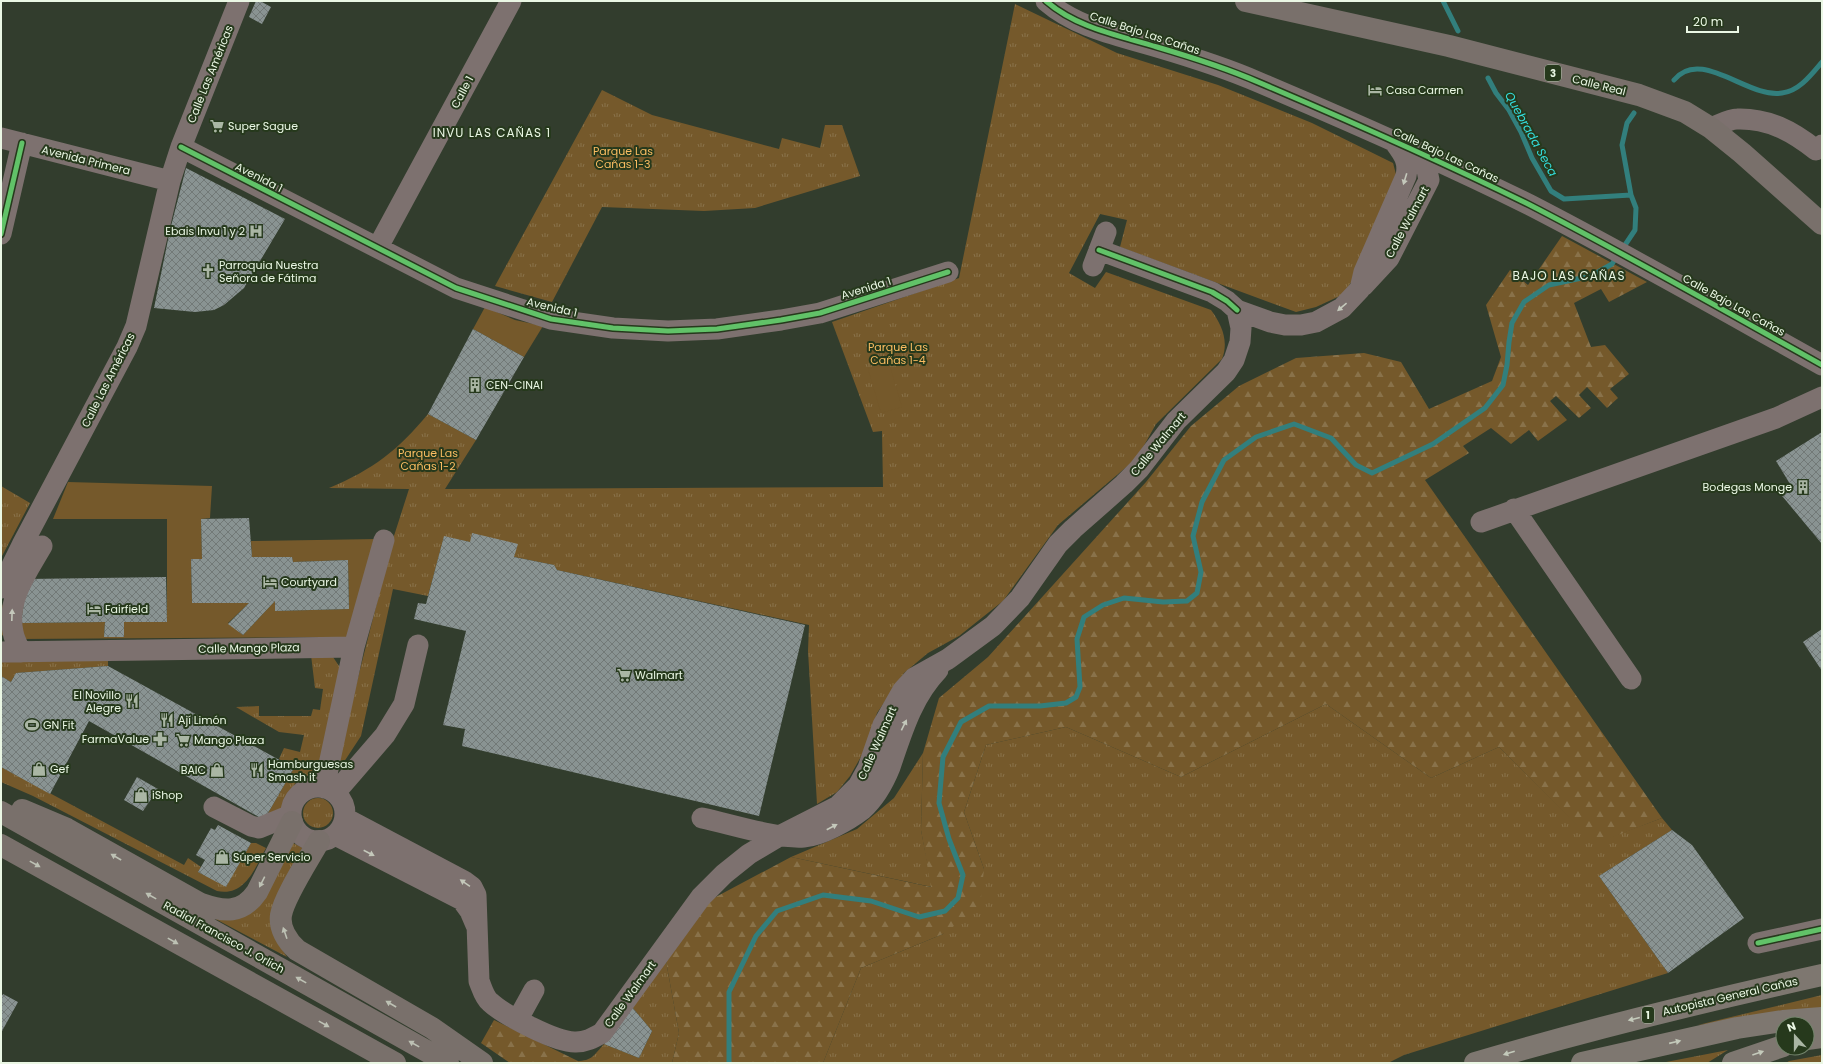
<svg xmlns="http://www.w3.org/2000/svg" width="1823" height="1064" font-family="Poppins,sans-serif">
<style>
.grass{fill:url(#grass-tufts)}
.forest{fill:url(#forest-firs)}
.garden{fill:#75592b}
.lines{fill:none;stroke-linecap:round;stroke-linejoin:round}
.stream{stroke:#327f7d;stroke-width:5}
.building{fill:url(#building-cross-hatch)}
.minor{stroke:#7d716f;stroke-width:21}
.major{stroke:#79706b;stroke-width:22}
.highway{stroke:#7e7770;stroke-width:22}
.cycleway-casing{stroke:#26391c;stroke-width:8}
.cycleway{stroke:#61c268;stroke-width:5}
.oneway{fill:#c4c8bb}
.oneway2{fill:#bdc1b4}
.oneway3{fill:#c4cabb}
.labels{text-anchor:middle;stroke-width:4;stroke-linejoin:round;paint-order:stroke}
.shield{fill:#26391c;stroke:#afbea8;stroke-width:1}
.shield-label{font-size:10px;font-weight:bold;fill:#eaf7e4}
.street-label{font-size:11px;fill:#eaf7e4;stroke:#26391c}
.poi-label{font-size:11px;fill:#eaf7e4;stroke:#26391c;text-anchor:start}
.park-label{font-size:11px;fill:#fbbd62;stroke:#26391c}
.neighbourhood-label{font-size:12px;letter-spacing:1px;fill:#eaf7e4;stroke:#26391c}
.water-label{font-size:12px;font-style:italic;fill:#33dbdb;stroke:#26391c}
</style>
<defs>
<pattern id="grass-tufts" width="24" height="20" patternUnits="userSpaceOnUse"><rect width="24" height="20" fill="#75592b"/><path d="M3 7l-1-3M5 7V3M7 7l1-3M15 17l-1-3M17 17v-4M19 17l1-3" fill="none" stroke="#89724a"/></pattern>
<pattern id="forest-firs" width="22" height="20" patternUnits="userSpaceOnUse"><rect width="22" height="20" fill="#75592b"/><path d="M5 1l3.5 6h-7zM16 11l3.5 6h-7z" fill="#89724a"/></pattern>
<pattern id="building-cross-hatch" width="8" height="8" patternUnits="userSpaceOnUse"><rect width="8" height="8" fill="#899392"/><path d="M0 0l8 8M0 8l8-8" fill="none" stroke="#727977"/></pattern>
</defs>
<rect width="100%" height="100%" fill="#323d2d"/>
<!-- grass -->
<path class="grass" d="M1015 4 1117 53 1218 85 1312 123 1393 163 1397 178 1358 273 1342 295 1316 307 1296 312 1120 247 1127 220 1100 214 1069 273 1095 288 1106 272 1211 310C1222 325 1229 341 1222 359L1156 424 1137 458 1058 525 1003 601 959 636 928 653 904 673 877 713 867 746 850 776 837 792 817 804 808 651 809 625 557 570 554 565 514 557 470 542 444 537 428 596 393 589 361 736 338 771 342 741 393 539 409 489 329 488C374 469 397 451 428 414L476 440 445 489 883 487 882 431 873 432 832 322 959 278Z
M602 90 652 115 779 149 782 138 820 148 825 125H842L860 176 755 208 704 211 602 207 552 302 495 286Z
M1 486 30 503 1 558Z
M311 655 333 657 339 666V674L320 764C312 778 308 773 298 781 293 784 281 810 277 817L264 820 294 768 279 759 284 748 300 752 304 735 279 732 236 707 259 706V716H311L313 709 320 710 323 689 315 688Z
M1 658H108V666L16 673 11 682 1 676Z
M1326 704 1431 778 1499 747 1595 843 1662 818 1672 830 1599 876 1668 973 1404 1055 1388 1063H823L861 968 943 934 984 869 964 812 986 745 1066 727 1181 777Z
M923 753 921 830 932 887 791 857 857 829 894 798Z
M1 767 184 865 188 858 201 867 198 872 226 886 251 843H256L266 848C255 868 245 897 217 891L33 796 1 782Z
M303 813a15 15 0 1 1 30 0a15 15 0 1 1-30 0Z
M293 843 307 850 276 940 287 957 208 915 224 916Z
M666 961 679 1033 672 1063H582L577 1061C592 1061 594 1055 604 1044L639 1058 652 1031 632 1007Z
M1822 995V1014L1698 1025Z
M1728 1050 1707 1063H1661Z
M1822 1055V1063H1786L1789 1061Z"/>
<!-- forest -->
<path class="forest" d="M1562 236 1647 282 1609 302 1601 289 1574 303 1591 347 1605 345 1629 374 1610 389 1618 398 1607 408 1587 387 1579 395 1591 408 1579 418 1556 396 1550 401 1567 420 1538 441 1529 430 1511 444 1491 428 1463 446 1469 453 1425 480 1662 818 1595 844 1499 747 1431 778 1326 704 1181 777 1066 727 986 745 964 812 984 869 980 907 943 934 861 968 823 1063H672L679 1033 666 961 712 899 791 857 931 887 921 830 923 753 939 698 988 657 1146 482 1191 426 1239 386 1296 358 1364 353 1401 362 1429 409 1492 381 1501 357 1486 305 1510 270 1528 285Z
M494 1020 582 1063H510L481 1043Z"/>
<!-- garden -->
<path class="garden" d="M485 307 515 320 543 326 524 357 473 329Z
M889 363 902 407 881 413 868 369Z
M68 482 212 486 210 518 201 519 202 559 191 560 192 603H249L228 623 243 635 275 601V611L349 609 348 560 293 562 292 557H252L251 541 378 539 355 637 17 639 1 635V608L31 553 21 623 105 622 104 637H124V622H167V519H53Z"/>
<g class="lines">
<!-- stream -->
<path class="stream" d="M1443 1 1458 31
M1488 78 1496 93 1509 110 1521 132 1532 158 1551 191 1564 199 1631 195
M1674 80C1701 47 1748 99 1782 93 1799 91 1811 75 1822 62
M1623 248 1635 230 1636 208 1631 195 1622 145 1627 123 1634 113
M729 1063V992L756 936 777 911 823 895 871 901 919 917 945 911 958 898 963 875 949 839 939 803 943 757 961 722 989 706H1040L1066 703 1076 697 1080 687 1077 639 1084 617 1103 605 1124 598 1163 602 1187 601 1197 593 1201 572 1193 536 1202 502 1224 460 1256 437 1294 424 1331 438 1356 465 1372 473 1433 444 1485 408 1503 385 1507 365 1509 342 1512 323 1524 302 1549 285 1591 276 1612 264 1617 256"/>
</g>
<!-- building -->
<path class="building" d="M256 1H260L271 7 262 24 249 17Z
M186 168 285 219 244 288 224 305 214 310 195 312 154 308 170 230Z
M473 329 524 357 476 440 428 414Z
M1822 432V544L1778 491 1790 484 1776 461Z
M249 518 252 557H292L293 562 348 560 349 609 275 611V601L243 635 228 624 249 603H192L191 559H202L201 519Z
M472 533 518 544 514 557 554 565 557 570 805 625 759 816 462 746 465 729 443 725 466 631 414 619 418 603 426 604 444 536 470 542Z
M166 577 167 622H124V637H104L105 622 21 623 27 579Z
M1822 629V671L1803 642Z
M108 666 294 768 264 820 89 721 50 794 1 767V676L11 682 16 673Z
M137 777 158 789 143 811 124 800Z
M218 825 251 843 226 887 198 872 205 860 196 855 211 828 215 830Z
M1672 830 1692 845 1744 918 1668 973 1599 876Z
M3 994 18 1002 1 1033V997Z
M632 1007 652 1031 639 1058 604 1044Z"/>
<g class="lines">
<!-- minor -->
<path class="minor" d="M1046 1C1077 28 1118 35 1157 47 1191 57 1226 68 1258 82 1350 121 1441 161 1530 205 1629 256 1725 311 1822 365
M1711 128C1719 125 1729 119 1737 119 1768 118 1792 131 1816 150L1822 145
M1 138 170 181
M181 147 456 288 551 319 613 328 668 331 717 329 781 320 820 313 948 272
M1 234 22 143
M378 247 511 1
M1099 250 1212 292 1227 301 1237 310 1270 322 1285 325H1301L1316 322 1342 308 1360 289 1364 272 1406 176C1409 162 1404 155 1396 144
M1093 266 1106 232
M1363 286 1389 258 1429 180 1426 165 1414 151
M1514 509 1631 679
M1481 522 1776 418 1822 397
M1 588 22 545 127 347 136 326 170 181 181 147 239 1
M354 647 384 540
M1 652 354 647 324 788
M21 652C18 646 14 639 13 632 6 600 27 572 42 546
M291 814a27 27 0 1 1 54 0a27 27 0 1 1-54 0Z
M335 793 385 735 404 704 418 645
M214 807 251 826 259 828 291 815
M345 818 464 881 472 887 476 895 479 981C482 988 484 997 490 1002 504 1015 557 1043 576 1042 586 1042 593 1038 602 1033L701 897 724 874 749 854 781 835 838 806 858 786 868 768 883 725 903 690 914 678 948 659 993 626 1020 598 1058 544 1073 529 1124 484 1139 469 1176 421 1226 372 1234 360 1240 342 1241 328 1237 310
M702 818C731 824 776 839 804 837 821 836 849 820 862 810 874 799 884 782 890 767 902 732 912 697 938 670
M335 835 462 900 470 911 476 925
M1758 943 1822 929
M518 1019 534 990"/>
<!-- major -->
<path class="major" d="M1246 1 1449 46 1639 95 1685 112 1711 128 1742 153 1822 224
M22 810 67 829 201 904C224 912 242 914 257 892L292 822
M1 812 448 1063
M319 841C309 859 284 897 281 915 279 928 287 941 297 950L432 1028 482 1063
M1 845 395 1063"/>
<!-- highway -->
<path class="highway" d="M1807 1039 1822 1037
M1475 1063C1590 1029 1705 1001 1822 975
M1582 1063 1737 1028 1783 1021 1822 1018
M1733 1063 1783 1046"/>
<defs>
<path id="cycleway" d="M1046 1C1077 28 1118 35 1157 47 1191 57 1226 68 1258 82 1350 121 1441 161 1530 205 1629 256 1725 311 1822 365
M181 147 456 288 551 319 613 328 668 331 717 329 781 320 820 313 948 272
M1 234 22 143
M1099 250 1212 292 1227 301 1237 310
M1758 943 1822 929"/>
</defs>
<!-- cycleway casing -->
<use href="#cycleway" class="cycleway-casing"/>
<!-- cycleway -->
<use href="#cycleway" class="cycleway"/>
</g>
<!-- one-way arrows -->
<defs><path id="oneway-solid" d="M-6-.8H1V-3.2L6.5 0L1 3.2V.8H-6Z"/></defs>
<g class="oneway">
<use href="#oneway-solid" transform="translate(1405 179) rotate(107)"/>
<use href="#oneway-solid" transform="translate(1342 307) rotate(140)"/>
<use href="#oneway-solid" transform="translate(12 615) rotate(-88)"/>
<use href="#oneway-solid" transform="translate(904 725) rotate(-64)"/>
<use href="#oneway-solid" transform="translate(832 827) rotate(-28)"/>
<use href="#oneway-solid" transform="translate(369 853) rotate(27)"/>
<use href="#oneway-solid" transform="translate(465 883) rotate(-146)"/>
</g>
<g class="oneway2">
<use href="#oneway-solid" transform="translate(116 857) rotate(-150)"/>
<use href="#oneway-solid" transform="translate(35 864) rotate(29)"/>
<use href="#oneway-solid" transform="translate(262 882) rotate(117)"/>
<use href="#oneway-solid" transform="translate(151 896) rotate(-151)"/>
<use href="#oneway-solid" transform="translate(285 933) rotate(-109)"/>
<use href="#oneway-solid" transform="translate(173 941) rotate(29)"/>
<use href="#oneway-solid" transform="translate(301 980) rotate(-151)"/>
<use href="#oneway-solid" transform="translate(391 1004) rotate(-150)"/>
<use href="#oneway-solid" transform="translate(324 1024) rotate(29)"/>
<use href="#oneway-solid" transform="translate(414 1044) rotate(-151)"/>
</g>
<g class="oneway3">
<use href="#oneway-solid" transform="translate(1634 1019) rotate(166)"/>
<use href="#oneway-solid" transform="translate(1675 1042) rotate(-13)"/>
<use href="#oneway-solid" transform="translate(1509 1053) rotate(163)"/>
<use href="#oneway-solid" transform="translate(1758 1053) rotate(-19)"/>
</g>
<!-- icons -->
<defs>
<symbol id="hotel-bare" viewBox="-9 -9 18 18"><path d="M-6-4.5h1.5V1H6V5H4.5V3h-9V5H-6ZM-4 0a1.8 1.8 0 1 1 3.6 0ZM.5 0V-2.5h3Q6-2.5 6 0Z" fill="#aab6a4" stroke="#26391c" stroke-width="2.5" paint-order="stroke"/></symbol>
<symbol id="supermarket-bare" viewBox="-9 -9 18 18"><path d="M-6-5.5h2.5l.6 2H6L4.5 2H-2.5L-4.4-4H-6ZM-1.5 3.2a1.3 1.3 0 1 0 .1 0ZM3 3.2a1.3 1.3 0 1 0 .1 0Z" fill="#aab6a4" stroke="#26391c" stroke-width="2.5" paint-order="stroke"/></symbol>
<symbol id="hospital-bare" viewBox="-9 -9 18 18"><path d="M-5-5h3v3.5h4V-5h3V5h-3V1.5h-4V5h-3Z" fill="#aab6a4" stroke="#26391c" stroke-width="2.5" paint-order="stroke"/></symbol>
<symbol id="church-bare" viewBox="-9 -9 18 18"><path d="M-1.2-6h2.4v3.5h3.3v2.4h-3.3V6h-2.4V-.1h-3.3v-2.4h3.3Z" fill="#aab6a4" stroke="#26391c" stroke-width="2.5" paint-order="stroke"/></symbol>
<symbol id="building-bare" viewBox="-9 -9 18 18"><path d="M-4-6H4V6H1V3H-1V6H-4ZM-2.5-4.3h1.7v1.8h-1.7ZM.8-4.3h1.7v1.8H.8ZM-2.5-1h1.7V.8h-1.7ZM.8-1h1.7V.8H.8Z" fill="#aab6a4" stroke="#26391c" stroke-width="2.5" paint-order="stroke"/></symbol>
<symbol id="restaurant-bare" viewBox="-9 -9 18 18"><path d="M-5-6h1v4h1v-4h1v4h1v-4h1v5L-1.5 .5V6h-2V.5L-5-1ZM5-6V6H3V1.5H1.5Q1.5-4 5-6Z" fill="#aab6a4" stroke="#26391c" stroke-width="2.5" paint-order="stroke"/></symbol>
<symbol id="stadium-bare" viewBox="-9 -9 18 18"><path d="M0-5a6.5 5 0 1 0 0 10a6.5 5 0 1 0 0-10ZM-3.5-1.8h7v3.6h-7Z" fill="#aab6a4" stroke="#26391c" stroke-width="2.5" paint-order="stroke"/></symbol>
<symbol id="pharmacy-bare" viewBox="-9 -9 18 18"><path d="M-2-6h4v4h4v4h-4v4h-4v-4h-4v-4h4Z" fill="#aab6a4" stroke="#26391c" stroke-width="2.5" paint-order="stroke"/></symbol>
<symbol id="shop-bare" viewBox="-9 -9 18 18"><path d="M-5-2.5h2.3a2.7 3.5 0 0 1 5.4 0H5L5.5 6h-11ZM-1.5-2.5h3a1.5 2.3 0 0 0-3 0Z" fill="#aab6a4" stroke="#26391c" stroke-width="2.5" paint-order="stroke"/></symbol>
</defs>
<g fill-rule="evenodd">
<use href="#hotel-bare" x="1365" y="80" width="20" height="20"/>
<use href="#supermarket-bare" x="207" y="116" width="20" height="20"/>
<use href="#hospital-bare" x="246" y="221" width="20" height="20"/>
<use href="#church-bare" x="198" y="261" width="20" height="20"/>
<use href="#building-bare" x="465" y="375" width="20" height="20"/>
<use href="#building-bare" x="1793" y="477" width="20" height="20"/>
<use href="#hotel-bare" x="260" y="572" width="20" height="20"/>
<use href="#hotel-bare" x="84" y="599" width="20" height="20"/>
<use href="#supermarket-bare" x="614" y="665" width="20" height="20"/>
<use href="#restaurant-bare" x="122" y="691" width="20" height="20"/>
<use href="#restaurant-bare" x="157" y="710" width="20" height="20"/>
<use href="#stadium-bare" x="22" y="715" width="20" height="20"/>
<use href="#pharmacy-bare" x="150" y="729" width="20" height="20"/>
<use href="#supermarket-bare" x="173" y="730" width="20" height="20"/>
<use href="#shop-bare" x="29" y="759" width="20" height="20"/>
<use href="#shop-bare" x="207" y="760" width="20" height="20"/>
<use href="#restaurant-bare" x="247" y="760" width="20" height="20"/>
<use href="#shop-bare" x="131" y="785" width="20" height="20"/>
<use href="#shop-bare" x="212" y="847" width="20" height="20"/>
</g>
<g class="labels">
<!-- shield labels -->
<g class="shield">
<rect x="1545" y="65" width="16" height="16" rx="3"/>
<rect x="1642" y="1007" width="12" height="16" rx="3"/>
</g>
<g class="shield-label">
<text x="1553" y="77">3</text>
<text x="1648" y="1019">1</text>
</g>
<!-- street labels -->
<g class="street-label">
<text transform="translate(1145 33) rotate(18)" y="4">Calle Bajo Las Cañas</text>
<text transform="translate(210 74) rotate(-68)" y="4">Calle Las Américas</text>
<text transform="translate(1599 85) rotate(14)" y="4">Calle Real</text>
<text transform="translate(462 92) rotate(-62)" y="4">Calle 1</text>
<text transform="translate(1446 155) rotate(25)" y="4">Calle Bajo Las Cañas</text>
<text transform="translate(86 160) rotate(14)" y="4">Avenida Primera</text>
<text transform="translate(259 177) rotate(27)" y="4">Avenida 1</text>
<text transform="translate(1407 222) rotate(-62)" y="4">Calle Walmart</text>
<text transform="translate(866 288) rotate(-17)" y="4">Avenida 1</text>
<text transform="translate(1734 305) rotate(29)" y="4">Calle Bajo Las Cañas</text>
<text transform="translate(552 307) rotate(13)" y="4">Avenida 1</text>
<text transform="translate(108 380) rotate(-63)" y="4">Calle Las Américas</text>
<text transform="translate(1158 444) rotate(-50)" y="4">Calle Walmart</text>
<text transform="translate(249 648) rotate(-1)" y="4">Calle Mango Plaza</text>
<text transform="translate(877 743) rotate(-66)" y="4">Calle Walmart</text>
<text transform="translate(224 937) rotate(29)" y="4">Radial Francisco J. Orlich</text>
<text transform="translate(630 994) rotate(-54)" y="4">Calle Walmart</text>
<text transform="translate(1730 996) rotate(-13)" y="4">Autopista General Cañas</text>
</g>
<!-- poi labels -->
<g class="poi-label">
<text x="1386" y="94">Casa Carmen</text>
<text x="228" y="130">Super Sague</text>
<text x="245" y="235" text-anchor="end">Ebais Invu 1 y 2</text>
<text x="219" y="269">Parroquia Nuestra<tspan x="219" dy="13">Señora de Fátima</tspan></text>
<text x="486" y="389">CEN-CINAI</text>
<text x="1792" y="491" text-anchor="end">Bodegas Monge</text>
<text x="281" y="586">Courtyard</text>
<text x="105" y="613">Fairfield</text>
<text x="635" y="679">Walmart</text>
<text x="121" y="699" text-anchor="end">El Novillo<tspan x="121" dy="13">Alegre</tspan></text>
<text x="178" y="724">Ají Limón</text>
<text x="43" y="729">GN Fit</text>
<text x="149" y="743" text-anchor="end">FarmaValue</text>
<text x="194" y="744">Mango Plaza</text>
<text x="268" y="768">Hamburguesas<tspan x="268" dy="13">Smash it</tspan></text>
<text x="50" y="773">Gef</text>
<text x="206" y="774" text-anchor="end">BAIC</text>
<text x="152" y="799">iShop</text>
<text x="233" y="861">Súper Servicio</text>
</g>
<!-- park labels -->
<g class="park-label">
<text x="623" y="155">Parque Las<tspan x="623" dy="13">Cañas 1-3</tspan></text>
<text x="898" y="351">Parque Las<tspan x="898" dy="13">Cañas 1-4</tspan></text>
<text x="428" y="457">Parque Las<tspan x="428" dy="13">Cañas 1-2</tspan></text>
</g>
<!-- neighbourhood labels -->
<g class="neighbourhood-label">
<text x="492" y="137">INVU LAS CAÑAS 1</text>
<text x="1569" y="280">BAJO LAS CAÑAS</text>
</g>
<!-- water labels -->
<g class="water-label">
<text transform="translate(1531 134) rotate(61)" y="4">Quebrada Seca</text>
</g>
</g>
<!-- border -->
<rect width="1823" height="1064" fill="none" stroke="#eaf7e4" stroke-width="4"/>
<!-- north arrow -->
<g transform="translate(1795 1036) rotate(339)"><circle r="19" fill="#26391c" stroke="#74856c"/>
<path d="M0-3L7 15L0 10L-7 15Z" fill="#aab6a4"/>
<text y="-6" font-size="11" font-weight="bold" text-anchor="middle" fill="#eaf7e4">N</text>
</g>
<!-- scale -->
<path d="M1687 26v6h51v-6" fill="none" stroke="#eaf7e4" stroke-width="2"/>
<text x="1693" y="26" font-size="12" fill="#eaf7e4" stroke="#26391c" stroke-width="3" paint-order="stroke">20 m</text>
</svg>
